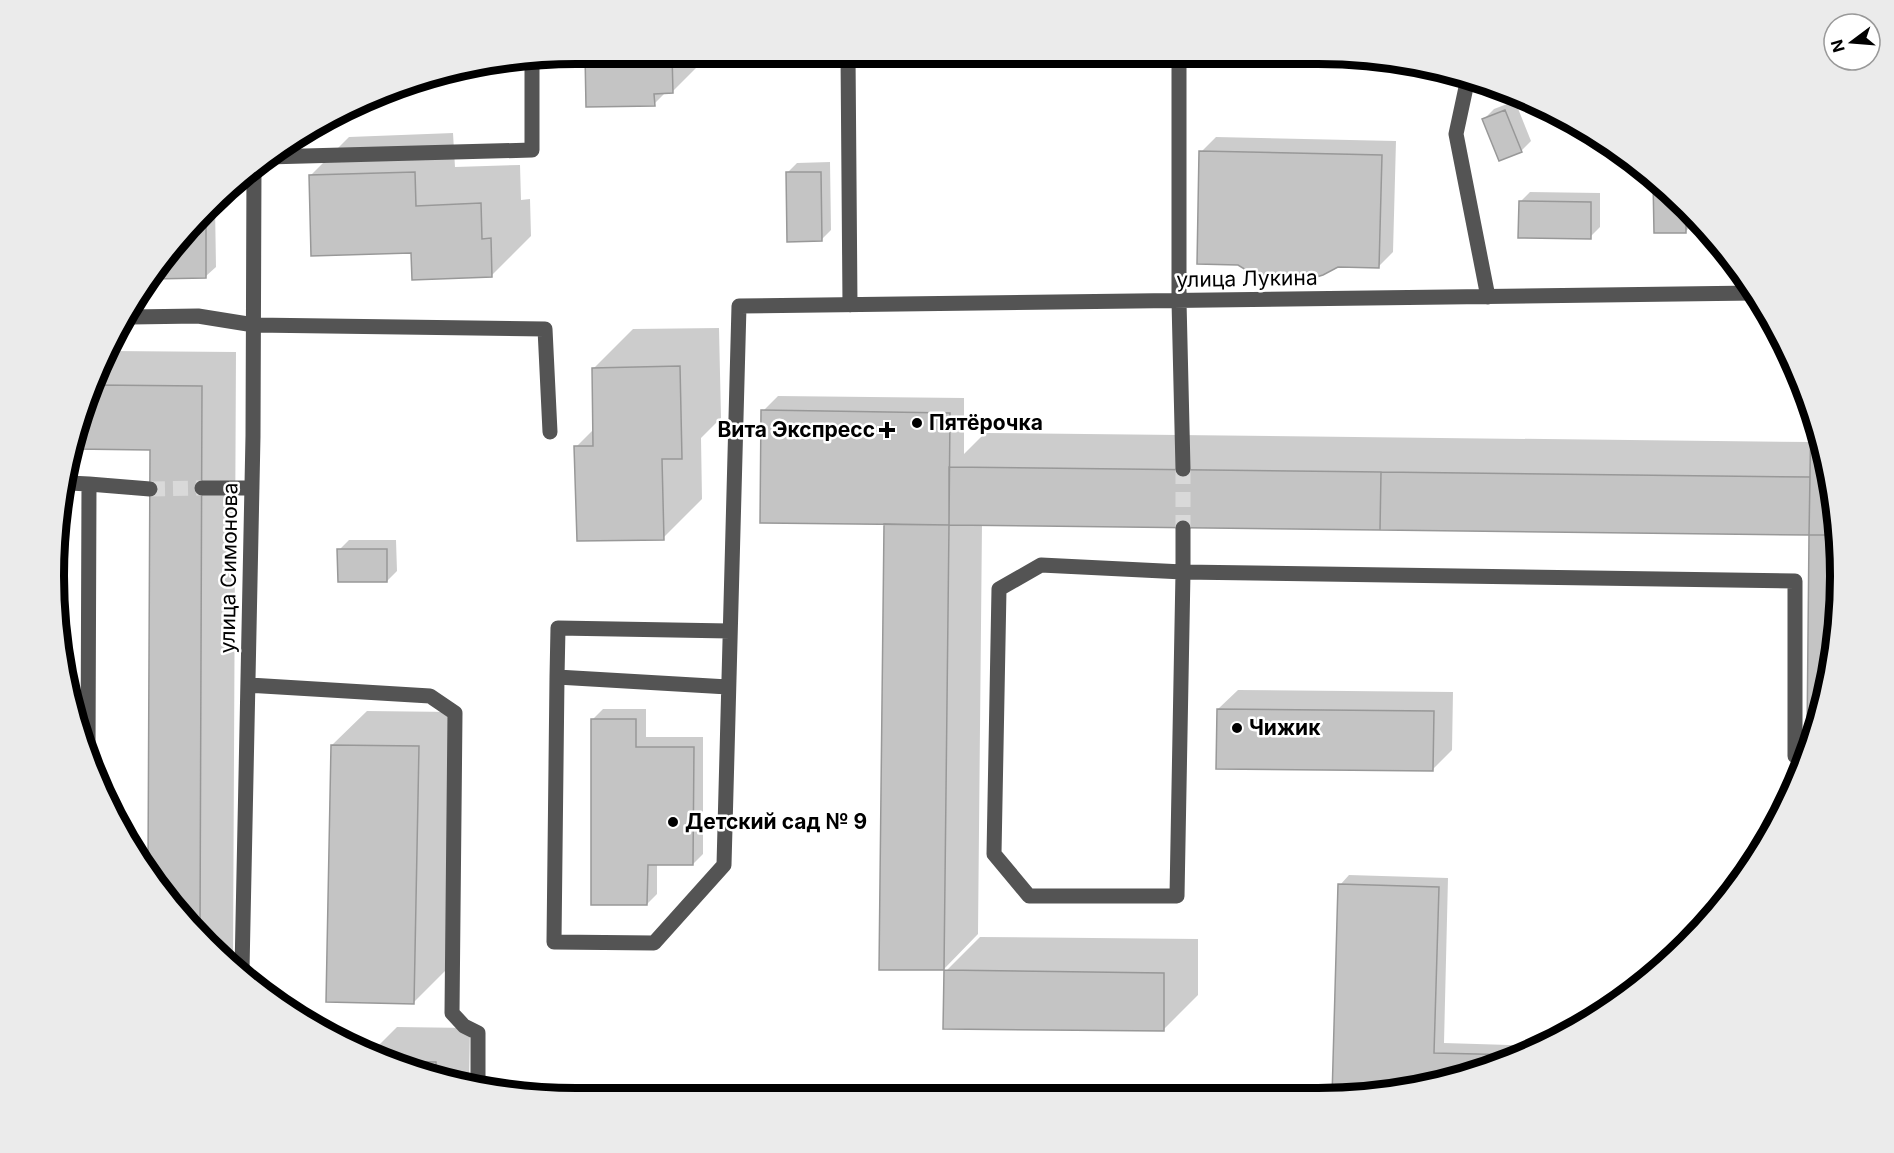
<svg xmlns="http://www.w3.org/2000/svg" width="1894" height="1153" font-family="Inter,sans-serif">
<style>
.shadow{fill:#0003}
.building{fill:#c4c4c4;stroke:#989898;stroke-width:1.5}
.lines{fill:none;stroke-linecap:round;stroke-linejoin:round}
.minor-tunnel{stroke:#d9d9d9;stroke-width:15;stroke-dasharray:15 8;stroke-linecap:butt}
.minor{stroke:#545454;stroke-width:15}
.poi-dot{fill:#000;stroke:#fff;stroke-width:2}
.labels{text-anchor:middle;stroke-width:5;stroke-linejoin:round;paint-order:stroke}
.street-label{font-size:21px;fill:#000;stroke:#fff}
.poi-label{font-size:21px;font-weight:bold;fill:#000;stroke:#fff;text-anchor:start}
.rim{fill:none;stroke:#000;stroke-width:8}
</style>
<rect width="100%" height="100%" fill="#fff"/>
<!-- shadow -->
<path class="shadow" d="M587 54H710L672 92H666L654 104Z
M1515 101 1531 141 1521 151 1484 119 1494 109Z
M453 133 455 167 520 165 521 200 530 199 531 236 492 275 413 251 310 176 349 137Z
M1216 137 1396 141 1393 252 1378 267 1201 152Z
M830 162 831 230 821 240 787 173 797 163Z
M1655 181 1687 207 1695 217V222L1685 232Z
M1530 192 1600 193V227L1590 237 1520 202Z
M215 205 216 267 206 276 152 277 162 259Z
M719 328 721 418 701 438 702 499 663 538 576 447 595 428 593 369 633 329Z
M112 351 236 352 233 961 162 894 150 872 152 448H75L82 409Z
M778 396 964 398V454L985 433 1812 442V416L1830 475 1840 577 1830 679 1813 735H1808L1811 534 982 524 978 934 944 969 885 525 763 411Z
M349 540H396L397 571 387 581 339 550Z
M1238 690 1453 692 1452 750 1433 769 1218 709Z
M603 709H646V737H703V854L693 864H657V894L647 904 593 719Z
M367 711 453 712 448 968 414 1002 332 745Z
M1349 875 1448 878 1444 1043 1540 1046 1485 1071 1358 1097 1340 885Z
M980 937 1198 939V995L1163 1030 946 971Z
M397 1027 470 1028 469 1083 408 1071 371 1053Z"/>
<!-- building -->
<path class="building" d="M585 54H672L673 93 654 94 655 106 586 107Z
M1505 110 1522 152 1499 161 1482 119Z
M1199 151 1382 155 1379 268 1338 267 1323 275 1303 281 1284 282 1267 279 1251 273 1238 265 1197 264Z
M415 172 416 206 481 203 482 239 491 238 492 277 412 280 411 253 311 256 309 175Z
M786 172H821L822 241 787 242Z
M1653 179 1686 206V233H1654Z
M1519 201 1591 202V239L1518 238Z
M206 215V278L151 279 162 259Z
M680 366 682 459H662L664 540 577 541 574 446H593L592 368Z
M94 385 202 386 200 930 162 894 148 869 150 450 75 449 82 409Z
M761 410 950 413 949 525 760 523Z
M1811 413 1830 475 1836 535H1809Z
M949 467 1381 472 1380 530 949 525Z
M1381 472 1810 477 1809 535 1380 530Z
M884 524 949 525 944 970H879Z
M1809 535H1836L1840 577 1830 679 1812 737H1807Z
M337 549H387V582H338Z
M1217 709 1434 711 1433 771 1216 769Z
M591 719H636V747H694L693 865H648L647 905H591Z
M331 745 419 746 414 1004 326 1002Z
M1338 884 1439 887 1434 1053 1520 1055 1485 1071 1352 1098 1332 1097Z
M944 970 1164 973V1031L943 1029Z
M388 1061 436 1062V1077L408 1071Z"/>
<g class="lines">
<!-- minor-tunnel -->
<path class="minor-tunnel" d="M1183 469V528
M150 489 202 488"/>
<!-- minor -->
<path class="minor" d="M848 54 850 305
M1179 55V301L1183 469
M1468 78 1456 134 1488 297
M267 157 532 150V61
M131 317 198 316 254 325 545 329 550 432
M69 483 89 484 88 756
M89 484 150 489
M202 488H252
M1183 528V572L1795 581V756L1806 757
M1041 565 1183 572 1177 896H1029L994 854 999 589Z
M557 677 558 628 730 631
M248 685 430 696 455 713 452 1013 464 1026 478 1033V1085
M728 687 557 677 554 942 654 943 724 865 739 306 1755 293
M242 970 253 436 254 166"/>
</g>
<!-- markers -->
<g class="poi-dot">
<circle cx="917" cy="423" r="6"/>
<path d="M884 421h6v6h6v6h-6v6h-6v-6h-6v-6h6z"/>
<circle cx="1237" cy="728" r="6"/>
<circle cx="673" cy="822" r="6"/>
</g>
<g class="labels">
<!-- street labels -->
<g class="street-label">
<text transform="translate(1247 279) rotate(-1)" y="7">улица Лукина</text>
<text transform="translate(229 568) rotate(-89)" y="7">улица Симонова</text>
</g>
<!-- poi labels -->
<g class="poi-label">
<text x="929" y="430">Пятёрочка</text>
<text x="875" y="437" text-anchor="end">Вита Экспресс</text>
<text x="1249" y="735">Чижик</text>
<text x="685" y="829">Детский сад № 9</text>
</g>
</g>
<!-- crop -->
<path d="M0 0H1894V1153H0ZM576 64H1318A512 512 0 0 1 1830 576V576A512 512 0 0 1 1318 1088H576A512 512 0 0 1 64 576V576A512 512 0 0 1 576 64Z" fill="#ebebeb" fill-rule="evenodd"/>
<path class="rim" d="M576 64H1318A512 512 0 0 1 1830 576V576A512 512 0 0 1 1318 1088H576A512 512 0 0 1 64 576V576A512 512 0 0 1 576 64Z"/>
<!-- north arrow -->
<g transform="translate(1852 42) rotate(254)"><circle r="28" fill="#ffffff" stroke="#999999" stroke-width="1.5"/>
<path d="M0-4.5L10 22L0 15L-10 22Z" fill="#000000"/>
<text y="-9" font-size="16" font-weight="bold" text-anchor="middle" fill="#000000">N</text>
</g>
</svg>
